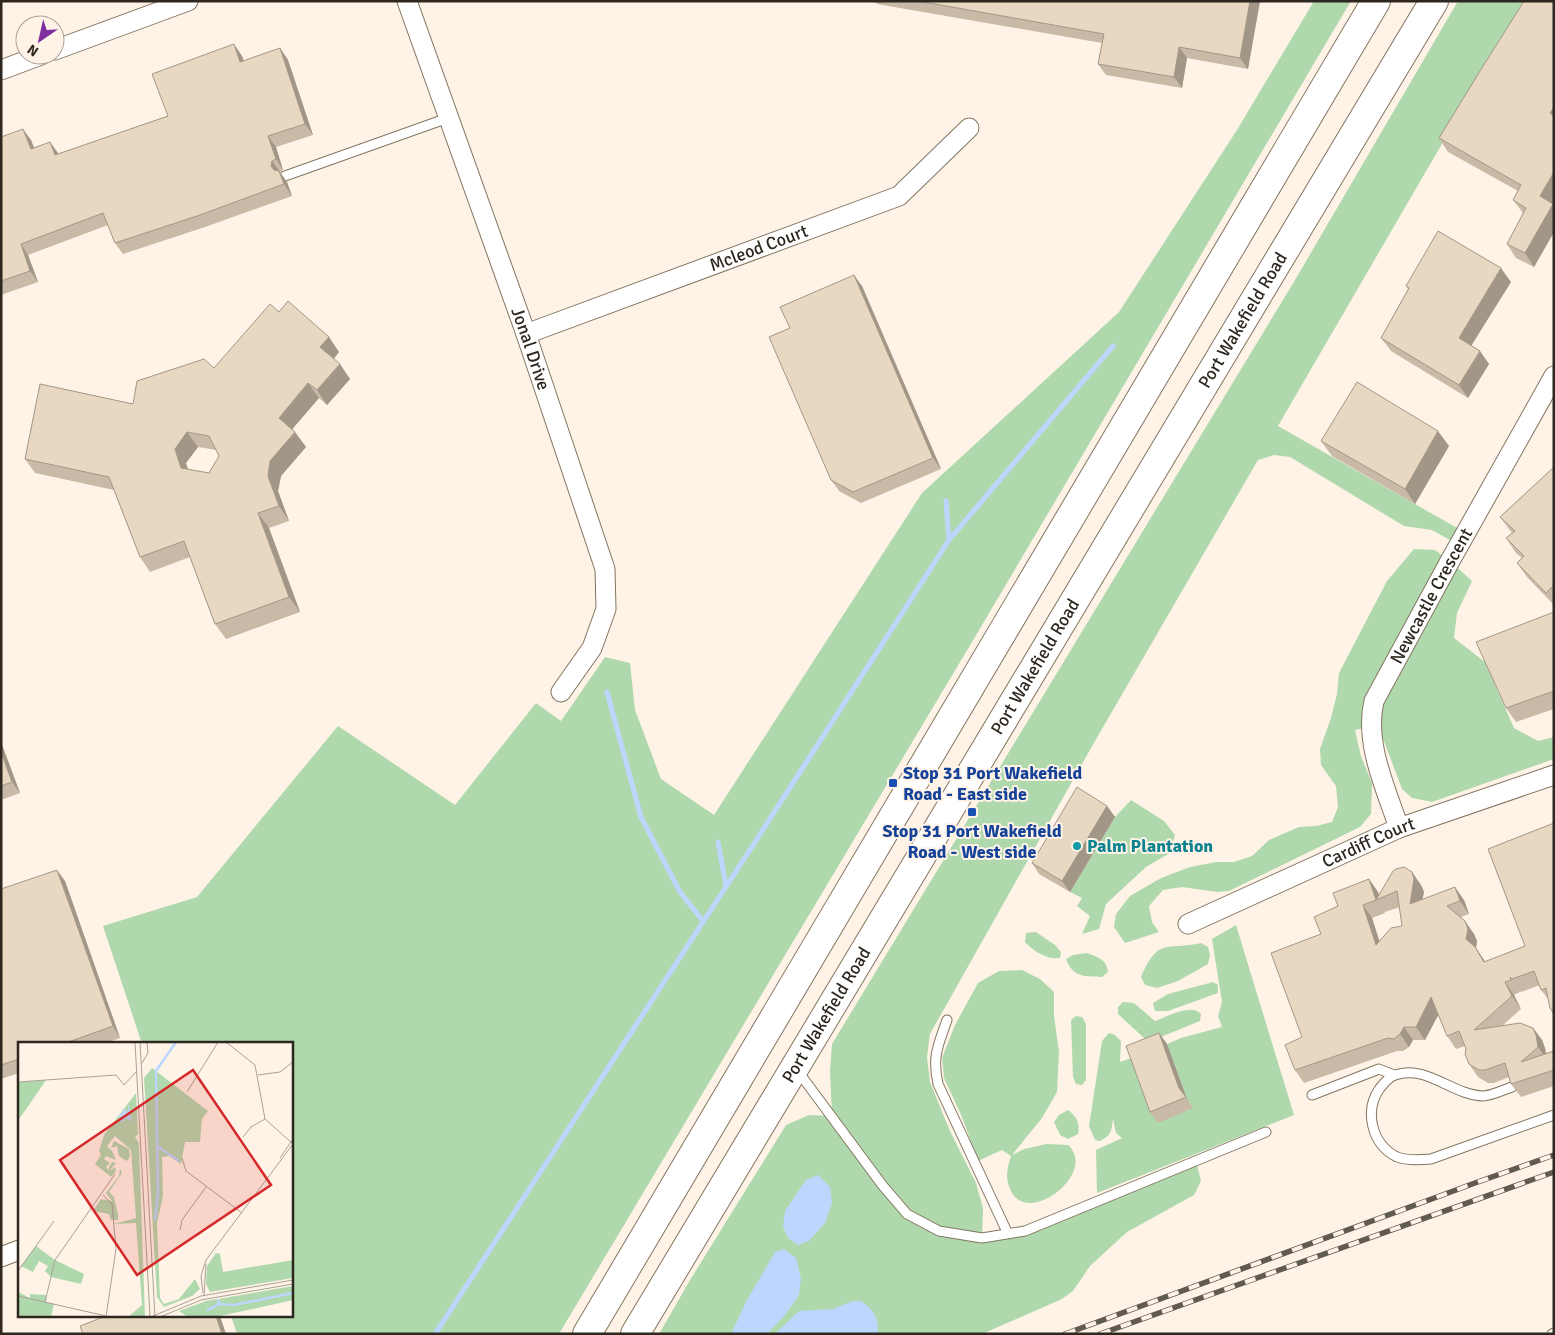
<svg xmlns="http://www.w3.org/2000/svg" width="1555" height="1335" font-family="Signika,sans-serif">
<style>
.green{fill:#afd9ad}
.water{fill:#bcd6fe}
.lines{fill:none;stroke-linecap:round;stroke-linejoin:round}
.stream{stroke:#bcd6fe;stroke-width:5}
.service-casing{stroke:#847561;stroke-width:11}
.minor-casing{stroke:#847561;stroke-width:21}
.trunk-casing{stroke:#847561;stroke-width:30}
.service{stroke:#fff;stroke-width:9}
.minor{stroke:#fff;stroke-width:19}
.trunk{stroke:#fff;stroke-width:28}
.rail-casing{stroke:#615a51;stroke-width:5.5}
.rail{stroke:#fef3e6;stroke-width:4;stroke-dasharray:11;stroke-linecap:butt}
.wall{fill:#c8baa6;fill-rule:evenodd}
.shaded-wall{fill:#a29787}
.building{fill:#e8d8c1;stroke:#a29787;fill-rule:evenodd}
.transit-dot{fill:#1a4fb4;stroke:#fef3e6;stroke-width:2}
.culture-dot{fill:#0f9aa8;stroke:#fef3e6;stroke-width:2}
.labels{text-anchor:middle;stroke-width:4;stroke-linejoin:round;paint-order:stroke}
.street-label{font-size:18px;fill:#2d271f;stroke:#fef3e6}
.transit-label{font-size:18px;font-weight:bold;fill:#164399;stroke:#fef3e6;text-anchor:start}
.culture-label{font-size:18px;font-weight:bold;fill:#0d838f;stroke:#fef3e6;text-anchor:start}
.inset-river{fill:none;stroke:#bcd6fe;stroke-width:2.5}
.inset-road{fill:none;stroke:#aaa196;stroke-width:1}
.view{fill:#d62828;fill-opacity:0.15;stroke:#d62828;stroke-width:2.5}
.inset-edge{fill:none;stroke:#2d271f;stroke-width:2.5}
</style>
<rect width="100%" height="100%" fill="#fef3e6"/>
<!-- green -->
<path class="green" d="M1314 1H1351L972 642 559 1334H237L231 1316H291V1044H142L103 926 197 897 338 726 455 805 536 703 561 721 605 657 630 663 635 710 661 779 714 815 922 493 1119 312 1237 130Z
M1458 1H1525L1278 426 1466 533 1459 545 1432 530 1404 526 1290 457 1274 455 1258 460 1095 741 930 1034 927 1057 930 1082 950 1131 976 1183 983 1208 982 1238 1025 1231 1196 1161 1201 1181 1194 1195 1127 1232 1090 1266 1073 1291 1062 1299 982 1334H659L690 1280 786 1125 809 1115 832 1116 830 1071 832 1044 1295 280Z
M1414 549 1435 550 1450 561 1472 581 1457 613 1454 638 1485 662 1514 728 1538 741 1554 737V759L1432 802 1412 798 1402 789 1379 728 1370 727 1355 730 1361 756 1372 783 1371 814 1360 827 1229 891 1217 892 1182 887 1163 890 1149 906 1152 922 1159 932 1125 943 1114 927 1116 914 1130 896 1161 878 1190 867 1216 862H1234L1252 856 1269 840 1299 827 1316 826 1332 822 1338 807 1336 786 1321 765 1320 749 1331 718 1337 694 1339 673 1387 581Z
M1131 800 1164 821 1175 835 1170 853 1146 867 1106 904 1099 929 1082 934 1090 916 1077 906 1082 898 1070 892 1115 817Z
M1236 925 1294 1115 1097 1193 1096 1150 1122 1138 1116 1133 1113 1119C1111 1131 1112 1135 1100 1141L1095 1140 1089 1126 1102 1041 1109 1033 1115 1035 1121 1041 1120 1062 1134 1057 1193 1108 1187 1099 1167 1044 1181 1038 1222 1027 1218 1016 1222 1002 1212 939Z
M1036 932 1055 945 1061 952 1060 958C1048 960 1033 951 1025 942L1026 933Z
M1201 943 1208 947 1210 955 1208 964 1178 981 1157 988 1145 985 1141 977C1159 936 1166 951 1201 943Z
M1087 953C1097 957 1107 959 1108 972L1102 977C1085 976 1073 978 1066 959L1073 955Z
M1022 970 1040 979 1054 992V1016L1059 1052 1057 1092 1042 1118 1012 1155 1024 1149 1047 1144 1068 1145C1099 1173 1026 1229 1010 1189 1005 1177 1007 1168 1011 1156L1002 1150 978 1161 962 1117 944 1078 942 1058 955 1025 978 983 999 971Z
M1213 982 1218 985V993L1168 1011H1155L1153 1003 1168 994Z
M1123 1002 1134 1003 1155 1021C1167 1017 1191 1003 1201 1014L1200 1021 1151 1041 1144 1038 1118 1014V1007Z
M1076 1016 1082 1017 1086 1024V1080L1082 1085 1076 1084 1073 1077 1071 1020Z
M1068 1110C1077 1117 1080 1123 1078 1134L1068 1139 1060 1135 1054 1122 1059 1115Z"/>
<!-- water -->
<path class="water" d="M818 1175 830 1187 832 1203 825 1223 809 1241 798 1245 788 1238 783 1227 785 1211 806 1180Z
M784 1249 796 1258 801 1278 799 1295 785 1315 767 1334H731L746 1302 775 1252Z
M853 1301H861C875 1311 878 1317 878 1334H775L799 1311 833 1309Z"/>
<g class="lines">
<!-- stream -->
<path class="stream" d="M946 501 949 540
M607 692 641 817 680 892 703 921
M718 842 726 886
M435 1334 757 839 949 540 1113 346"/>
<defs>
<path id="service" d="M285 176 448 118
M947 1020C938 1046 932 1056 938 1084L1008 1234
M797 1070 883 1186 907 1214 939 1231 982 1238 1025 1231 1266 1132
M1512 1087C1503 1090 1491 1096 1483 1096 1452 1095 1426 1064 1395 1075 1389 1077 1384 1083 1380 1088 1364 1110 1371 1144 1397 1157 1407 1161 1420 1160 1431 1159L1554 1115
M1312 1095 1379 1069 1394 1075
M1552 1334 1554 1333"/>
<g id="minor">
<path id="s1" d="M407 1 526 334 605 569 606 609 592 648 561 692"/>
<path d="M55 50 188 1"/>
<path d="M1 70 41 55"/>
<path id="s2" d="M526 334 899 196 969 128"/>
<path id="s3" d="M1399 828C1386 789 1364 743 1374 701L1450 561 1554 376"/>
<path id="s4" d="M1188 924 1399 828 1554 775"/>
<path d="M1 1257 19 1250"/>
</g>
<g id="trunk">
<path d="M587 1334 1376 1"/>
<path id="s5" d="M635 1334 1434 1"/>
</g>
</defs>
<!-- service casing -->
<use href="#service" class="service-casing"/>
<!-- minor casing -->
<use href="#minor" class="minor-casing"/>
<!-- trunk casing -->
<use href="#trunk" class="trunk-casing"/>
<!-- service -->
<use href="#service" class="service"/>
<!-- minor -->
<use href="#minor" class="minor"/>
<!-- trunk -->
<use href="#trunk" class="trunk"/>
<defs>
<path id="rail" d="M1065 1334 1475 1183 1554 1155
M1100 1334 1554 1172"/>
</defs>
<!-- rail casing -->
<use href="#rail" class="rail-casing"/>
<!-- rail -->
<use href="#rail" class="rail"/>
</g>
<!-- wall -->
<path class="wall" d="M875 1H1260L1248 69 1187 58 1182 88 1106 75 1098 64 1102 43 877 4Z
M280 48 288 60 313 135 276 147 283 170 280 172 287 182 292 196 205 227 123 254 115 243 108 225 28 255 38 282 1 295V137L31 140 34 148 58 154 168 116 242 56 244 61Z
M1480 71 1554 204V232L1534 267 1516 258 1507 244 1523 213 1513 200 1518 191 1448 152 1439 138Z
M1511 282 1471 345 1489 364 1468 398 1391 351 1381 338 1408 289 1406 286Z
M862 286 941 469 861 503 839 491 831 480 790 328Z
M279 312 339 352 334 359 350 379 327 405 319 398 292 429 306 447 281 476 278 491 289 521 269 528 300 612 226 639 215 624 190 557 150 572 140 557 114 490 35 473 25 459 133 404 214 368ZM198 447 217 450 219 456 209 473 188 469 186 463Z
M1321 441 1449 446 1415 504 1332 456Z
M1554 467V605L1527 577 1517 563 1522 558 1516 553 1506 538 1512 533 1500 517Z
M1554 612V709L1516 722 1506 708Z
M1 742 20 793 1 800Z
M1107 806 1115 817 1070 892 1039 874 1032 863Z
M1554 823V1014L1550 1008 1548 999 1541 990 1540 985 1521 992 1519 990 1520 992 1514 995 1521 1009 1503 1025 1533 1028 1542 1040 1545 1048 1546 1053 1554 1051V1086L1521 1097 1511 1084 1509 1077 1494 1083H1488L1478 1077 1469 1064 1465 1046 1456 1049 1447 1036 1438 1014 1425 1040H1413L1409 1047 1403 1051H1397L1304 1083 1295 1070 1302 1037 1321 934 1338 906 1369 879 1378 892 1379 895 1421 885 1424 892 1422 899 1464 900 1469 914 1461 917 1474 934 1477 941 1476 948 1485 962 1525 946ZM1400 907 1402 926 1379 941 1372 918 1385 913 1384 911 1385 912Z
M65 881 120 1038 103 1044H19V1073L1 1079V889Z
M1159 1033 1167 1044 1187 1099 1193 1108 1158 1123 1150 1112Z"/>
<!-- shaded-wall -->
<path class="shaded-wall" d="M1250 1H1260L1248 69 1240 58Z
M234 44 242 56 248 73 240 62Z
M1179 47 1187 58 1182 88 1174 77Z
M280 48 288 60 313 135 305 124Z
M1554 107V119L1550 113Z
M23 129 31 140 39 161 31 149Z
M268 136 276 147 283 170 276 159Z
M50 142 58 153 63 166 55 155Z
M272 161 280 172 279 178 271 166Z
M279 171 287 182 292 196 284 184Z
M1554 172V201L1549 209 1540 196Z
M1553 204 1554 232 1534 267 1525 253Z
M21 244 28 255 38 282 30 271Z
M1501 268 1511 282 1468 351 1459 338Z
M854 275 862 286 941 469 933 458Z
M329 337 339 352 331 362 320 347Z
M1480 351 1489 364 1468 398 1459 385Z
M340 364 350 379 327 405 317 390Z
M308 383 319 398 289 433 279 418Z
M1438 431 1449 446 1415 504 1405 489Z
M187 432 198 447 186 463 192 483 181 468 175 449Z
M295 432 306 447 281 476 278 491 289 521 279 506 268 476 270 461Z
M258 513 269 528 300 612 289 597Z
M1 742 20 793 12 782 1 752Z
M1107 806 1115 817 1070 892 1062 881Z
M57 870 65 881 120 1038 113 1026Z
M1412 872 1421 885 1424 892 1419 917 1410 904Z
M1369 879 1378 892 1380 898 1376 900 1385 913 1376 900Z
M1455 887 1464 900 1469 914 1460 901Z
M1363 905 1372 918 1385 958 1376 945Z
M1465 921 1474 934 1477 941 1476 948 1484 960 1493 975 1466 939Z
M1505 982 1514 995 1521 1009 1512 996Z
M1431 997 1441 1010 1425 1040 1416 1027Z
M1404 1027 1413 1040 1409 1047 1400 1034Z
M1533 1028 1542 1040 1545 1048 1547 1060 1538 1047Z
M1159 1033 1167 1044 1187 1099 1193 1108 1179 1088Z
M216 1316H220L226 1334H222Z"/>
<!-- building -->
<path class="building" d="M918 1H1250L1240 58 1179 47 1174 77 1098 64 1104 34Z
M1524 1H1554V107L1550 113 1554 116V172L1540 196 1553 204 1525 253 1507 244 1526 208 1513 200 1521 185 1439 138 1480 71Z
M234 44 240 62 280 48 305 124 268 136 276 159 272 161 271 166 274 170 279 171 284 184 197 216 115 243 103 213 21 244 30 271 1 281V137L23 129 31 149 50 142 55 155 168 116 152 74Z
M1438 231 1501 268 1459 338 1480 351 1459 385 1381 338 1409 288 1406 286Z
M854 275 933 458 853 492 831 480 769 337 790 328 780 307Z
M288 301 329 337 320 347 340 364 317 390 308 383 279 418 295 432 270 461 268 476 279 506 258 513 289 597 215 624 184 541 140 557 109 477 25 459 40 384 133 404 137 381 204 359 214 368 270 304 279 312ZM187 432 209 436 219 456 209 473 181 468 175 449Z
M1357 382 1438 431 1405 489 1321 441Z
M1554 467V585L1546 593 1517 563 1524 556 1506 538 1515 531 1500 517Z
M1554 612V691L1506 708 1476 642Z
M1 752 12 782 1 786Z
M1077 787 1107 806 1062 881 1032 863Z
M1554 823V1014L1550 1008 1546 988 1541 990 1534 971 1512 979 1510 977 1511 980 1505 982 1512 996 1474 1030 1520 1023 1533 1028 1536 1035 1538 1047 1521 1062 1554 1051V1070L1511 1084 1505 1063 1485 1070H1479L1469 1064 1465 1054 1466 1049 1459 1031 1447 1036 1431 997 1416 1027H1404L1400 1034 1394 1039 1388 1038 1295 1070 1285 1045 1302 1037 1271 953 1321 934 1314 917 1338 906 1333 893 1369 879 1376 900 1363 905 1376 945 1391 928 1402 926 1397 891 1376 900 1393 871 1396 869 1404 867 1412 872 1414 879 1410 904 1455 887 1460 901 1447 906 1465 921 1468 929 1466 939 1475 947 1484 962 1525 946 1488 849Z
M57 870 113 1026 63 1044H19V1059L1 1065V889Z
M1159 1033 1179 1088 1186 1097 1150 1112 1126 1046Z
M106 1316H216L222 1334H83L80 1326Z"/>
<!-- markers -->
<g class="transit-dot">
<rect x="888" y="778" width="10" height="10" rx="2.5"/>
<rect x="967" y="807" width="10" height="10" rx="2.5"/>
</g>
<circle class="culture-dot" cx="1077" cy="846" r="5"/>
<g class="labels">
<!-- street labels -->
<g class="street-label">
<text dy="6" stroke="none"><textPath href="#s2" startOffset="248">Mcleod Court</textPath></text>
<text dy="6" stroke="none"><textPath href="#s5" startOffset="1182">Port Wakefield Road</textPath></text>
<text dy="6" stroke="none"><textPath href="#s1" startOffset="369">Jonal Drive</textPath></text>
<text dy="6" stroke="none"><textPath href="#s3" startOffset="251">Newcastle Crescent</textPath></text>
<text dy="6" stroke="none"><textPath href="#s5" startOffset="778">Port Wakefield Road</textPath></text>
<text dy="6" stroke="none"><textPath href="#s4" startOffset="198">Cardiff Court</textPath></text>
<text dy="6" stroke="none"><textPath href="#s5" startOffset="372">Port Wakefield Road</textPath></text>
</g>
<!-- transit labels -->
<g class="transit-label">
<text x="903" y="779">Stop 31 Port Wakefield<tspan x="903" dy="21">Road - East side</tspan></text>
<text x="972" y="837" text-anchor="middle">Stop 31 Port Wakefield<tspan x="972" dy="21">Road - West side</tspan></text>
</g>
<!-- culture labels -->
<g class="culture-label">
<text x="1087" y="852">Palm Plantation</text>
</g>
</g>
<!-- overview -->
<g transform="translate(18 1042)">
<rect width="275" height="275" fill="#fef3e6"/>
<path d="M134 26 190 69 184 77 182 100H167L163 122 151 114 144 115 145 154 139 181 142 256 146 262 161 257 177 237 182 247 174 254 146 265 139 255 126 36ZM28 38 9 66 0 78V40ZM118 51 120 92 117 95 121 101 127 275H110L124 263 118 181 96 182 118 176 113 108 97 94 85 109 89 104 94 109 98 118 88 114 86 117 92 121 88 125 90 128 94 120 98 121 91 129 97 125 98 129 93 135 77 122 83 113 81 109 86 93ZM96 99 111 107 112 115 109 119 101 114 99 104 93 106ZM102 127 104 131 91 150 96 155 100 173V178H93L91 172 75 169 83 157 94 159 88 151 101 134ZM18 204 37 218 66 232 63 242 33 235 27 229 30 224 21 219 15 230 3 224ZM198 211 202 212 205 230 275 218V236L192 250 188 242 189 224ZM275 244V258L244 265 197 275H170L161 269 188 259ZM0 250 12 256V252L29 253 28 260 36 262 33 275H0Z" fill="#afd9ad"/>
<path d="M110 62 114 80 109 76 102 81 101 74 107 67 110 71Z" fill="#bcd6fe"/>
<path class="inset-river" d="M139 104 161 119M137 178 140 151 138 29 158 0M200 262 216 263 275 251M189 268 200 263 201 257"/>
<path class="inset-road" d="M117 0 132 275M122 0 137 275M208 0 237 23 247 77 275 102M124 21 130 11 129 0M240 33 262 30 275 20M0 40 98 33 106 43 118 30M169 50 200 0M225 95 233 85 247 77M164 116 168 129 224 171M262 116 275 97M85 153 94 162 98 207 88 275M162 188 164 178 188 145M0 229 36 179M185 251 183 234 188 218 275 102M0 254 88 274M186 254 188 222M27 260 37 218 97 132M135 274 183 254 275 238M142 275 183 258 275 242"/>
<path class="view" d="M175 28 253 143 119 233 42 118Z"/>
<rect width="275" height="275" class="inset-edge"/>
</g>
<!-- border -->
<rect width="1555" height="1335" fill="none" stroke="#2d271f" stroke-width="5"/>
<!-- north arrow -->
<g transform="translate(40 40) rotate(214)"><circle r="24" fill="#fef3e6" stroke="#aaa196"/>
<path d="M0-4L9 19L0 12L-9 19Z" fill="#802e9e"/>
<text y="-8" font-size="14" font-weight="bold" text-anchor="middle" fill="#2d271f">N</text>
</g>
</svg>
